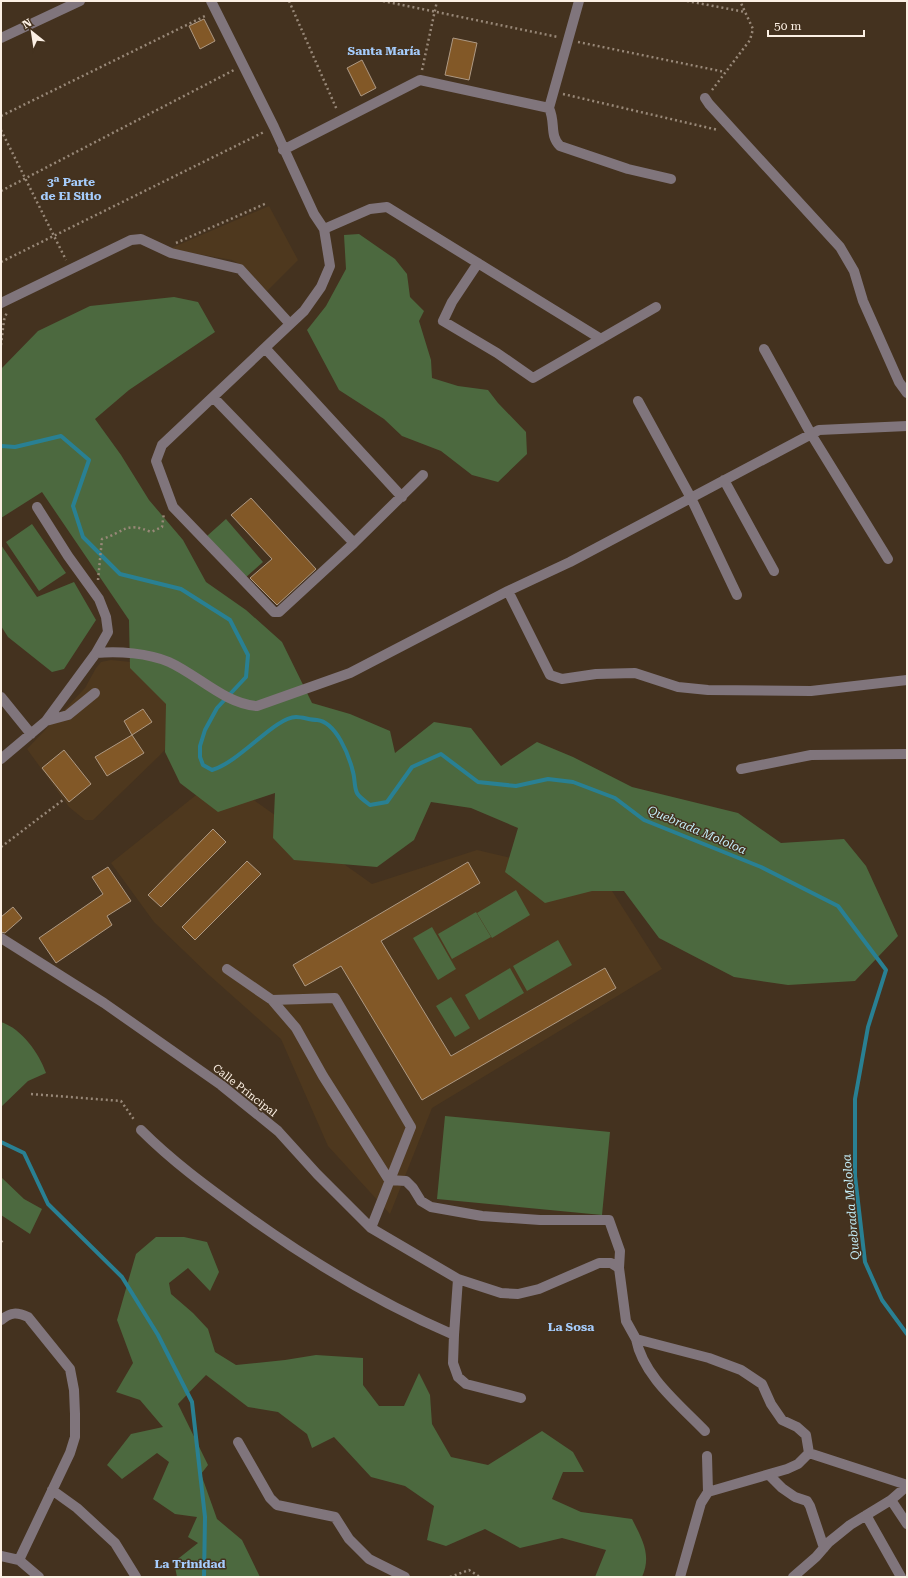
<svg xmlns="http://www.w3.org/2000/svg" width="908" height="1578" font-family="'Roboto Serif',serif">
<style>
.built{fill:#4e381e}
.green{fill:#4c693f}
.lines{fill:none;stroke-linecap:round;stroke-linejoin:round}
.stream{stroke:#298093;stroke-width:4}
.building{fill:#825827;stroke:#ae9983}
.path{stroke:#988878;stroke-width:2.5;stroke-dasharray:2 3;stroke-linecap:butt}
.minor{stroke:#80757c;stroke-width:10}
.labels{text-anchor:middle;stroke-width:3;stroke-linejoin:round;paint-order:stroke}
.street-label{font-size:11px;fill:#fcf0e4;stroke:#44321f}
.neighbourhood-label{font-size:12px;font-weight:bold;fill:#a5ccfc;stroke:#44321f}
.water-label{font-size:12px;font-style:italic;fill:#c3edf8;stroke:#44321f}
</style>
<rect width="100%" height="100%" fill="#44321f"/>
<!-- built -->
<path class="built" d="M269 206 298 260 267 291 243 266 232 260 169 249Z
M111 660 150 664 213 699 159 756 93 820H85L69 807 27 749 85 688 96 668 101 662Z
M220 776 372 884 477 850 605 880 662 969 432 1108 390 1214 328 1146 281 1039 209 975 154 922 111 863Z"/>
<!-- green -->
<path class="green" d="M359 234 395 259 407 274 410 297 424 311 419 321 431 360 432 378 458 386 488 390 498 403 526 432 527 454 498 482 472 475 441 451 402 436 384 419 339 390 307 330 326 306 346 269 344 235Z
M174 297 198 302 215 332 129 390 95 419 121 455 149 500 183 540 206 582 246 610 282 642 312 703 350 714 390 731 395 753 434 722 471 728 501 766 537 742 573 757 632 787 738 813 781 843 844 839 866 866 898 936 855 981 788 985 734 977 659 938 624 891H592L545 903 505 872 518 828 471 808 431 802 414 840 377 867 294 860 273 838 275 793 218 812 180 783 165 752 166 704 130 668 129 620 42 492 1 518V369L38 331 90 306Z
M226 519 263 562 245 578 207 536Z
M32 524 66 573 39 591 6 542Z
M1 545 37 597 74 582 96 620 64 669 52 672 8 637 1 626Z
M516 890 530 915 492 938 477 913Z
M476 912 491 937 452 959 438 934Z
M432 927 456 969 438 980 413 938Z
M558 940 572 965 527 991 513 966Z
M510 968 524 993 479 1020 465 995Z
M451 997 470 1028 455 1037 436 1006Z
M1 1022C22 1029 39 1053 46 1073L28 1081 1 1107Z
M445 1116 610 1132 602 1215 437 1199Z
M1 1177 24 1199 42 1209 30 1234 1 1215Z
M156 1237H184L207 1242 219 1272 210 1291 188 1268 169 1283 171 1294 193 1313 208 1329 215 1352 236 1365 285 1360 316 1355 363 1358V1385L379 1406H404L419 1373 430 1395 432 1424 451 1457 488 1465 542 1431 573 1452 584 1472H563L552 1499 581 1512 632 1519C642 1539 652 1555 642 1577H595L606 1550 562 1538 520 1548 485 1529 446 1546 427 1540 434 1506 405 1486 371 1477 334 1437 312 1448 307 1434 278 1412 248 1407 206 1375 178 1404 208 1465 201 1474 217 1519 242 1540 260 1577H177L174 1562 198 1543 188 1537 197 1517 175 1514 153 1499 169 1462 157 1453 122 1479 107 1465 131 1434 163 1427 140 1400 116 1392 133 1363 117 1320 136 1254Z"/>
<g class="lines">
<!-- stream -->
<path class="stream" d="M1 446 15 447 61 436 89 460 73 506 83 537 120 574 181 589 230 620 248 655 246 677 217 708 205 730 200 746V757L203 765 212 770C240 762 275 717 296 717 303 717 310 720 317 720 336 722 349 755 353 772 355 778 354 787 357 793 359 797 366 802 370 805L387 802 412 767 441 754 478 782 516 786 548 779 573 782 615 798 644 820 761 867 838 906 886 970 868 1027 855 1099V1176L865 1262 882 1300 907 1334
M1 1142 24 1153 48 1204 122 1277 158 1335 192 1402 205 1517 204 1577"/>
</g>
<!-- building -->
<path class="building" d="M204 19 215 41 200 49 189 26Z
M453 38 477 43 469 80 445 75Z
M362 60 376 88 361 96 347 68Z
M251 498 316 569 277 605 250 578 272 559 231 515Z
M143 709 152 722 132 735 124 721Z
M132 735 144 753 107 776 95 757Z
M64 750 91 784 69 802 42 768Z
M213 829 226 842 161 907 148 895Z
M247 861 261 874 195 940 182 927Z
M468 862 480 883 381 941 451 1056 605 968 616 988 422 1100 341 966 305 986 293 965Z
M108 867 131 901 107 916 112 925 56 963 39 938 103 894 92 877Z
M13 907 22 918 5 933 1 932V917Z"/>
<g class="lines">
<!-- path -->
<path class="path" d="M289 1 337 110
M383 1 558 37
M687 1 745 12
M578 42 725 72
M422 70 437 1
M712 90 750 40 753 29 740 1
M563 94 718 130
M1 116 207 15
M1 130 66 260
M1 191 234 70
M176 243 267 203
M1 262 264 132
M1 345 4 320 7 312
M98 580 102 539C125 532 125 521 151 532L162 527 164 513
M1 847 63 800
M31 1094 121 1101 135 1121
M1 1241 3 1243
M450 1577 469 1570 480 1577"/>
<!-- minor -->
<path class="minor" d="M211 1 274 127 314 214 324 229 330 266 321 287 304 311 162 445 156 461 173 507 274 612H279L354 543 423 475
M579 1 549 108C556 123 549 135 560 146L628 169 671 179
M1 38 80 1
M705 98 709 104 840 247 854 271 863 301 899 382 907 393
M283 150 420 80 549 108
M324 229 370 209 387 207 601 339
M478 263 452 302 443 321 497 353 533 378 656 307
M1 303 131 240 141 239 171 253 240 269 290 324
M265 348 402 497
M764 349 811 434 888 559
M213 397 354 543
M638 401 691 498 737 595
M724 480 774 571
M508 591 570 562 819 430 907 426
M96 653C119 651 148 653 169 662 198 675 225 704 257 706L350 673 508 591 550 675 562 679 596 674 635 673 678 687 708 690 811 691 907 680
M1 697 31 734
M46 721 68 715 95 693
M1 759 46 721 96 653 108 632 106 617 99 599 68 556 37 507
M741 769 811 755 907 754
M1 938 104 1003 221 1085 278 1131 317 1174 371 1228 458 1279 501 1293 518 1294 539 1289 599 1263H611L619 1268 626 1321 636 1339 709 1358 741 1370 762 1384 771 1404 782 1420 797 1427 806 1435 809 1453
M227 969 272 1000 335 998 411 1127 371 1228
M272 1000 296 1028 323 1076 389 1180 406 1181 413 1188 421 1201 431 1207 482 1216 540 1220H609L620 1251 619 1268
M141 1130C172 1161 206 1186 242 1212 308 1260 379 1303 454 1335L458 1279
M1 1320C11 1312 17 1312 28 1317L70 1369 74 1390 75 1414V1437L70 1453 19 1560
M454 1335 453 1363 458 1377 466 1384 521 1398
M636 1339C643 1376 680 1405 705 1431
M238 1442 270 1498 277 1505 335 1517 349 1539 369 1559 405 1577
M809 1453 907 1485
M707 1456 708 1492
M770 1476 782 1488 795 1497 807 1501 810 1506 824 1548
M52 1490 77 1508 115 1543 136 1577
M891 1500 907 1524
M866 1515 901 1577
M1 1556 19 1560 39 1577
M680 1577 701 1503 708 1492 787 1469 798 1464 809 1453
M793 1577 816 1557 829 1542 850 1525 891 1500 907 1486"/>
</g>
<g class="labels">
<!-- street labels -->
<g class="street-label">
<text transform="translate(245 1090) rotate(38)" y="4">Calle Principal</text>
</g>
<!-- neighbourhood labels -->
<g class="neighbourhood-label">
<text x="384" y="55">Santa María</text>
<text x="71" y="186">3ª Parte<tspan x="71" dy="14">de El Sitio</tspan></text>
<text x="571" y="1331">La Sosa</text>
<text x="190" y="1568">La Trinidad</text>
</g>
<!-- water labels -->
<g class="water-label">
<text transform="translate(697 830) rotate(23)" y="4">Quebrada Mololoa</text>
<text transform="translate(851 1207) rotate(-95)" y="4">Quebrada Mololoa</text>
</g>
</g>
<!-- border -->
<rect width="908" height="1578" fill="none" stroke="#fcf0e4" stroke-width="4"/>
<!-- north arrow -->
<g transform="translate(32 32) rotate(330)" stroke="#44321f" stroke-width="3" paint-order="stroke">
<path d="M0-3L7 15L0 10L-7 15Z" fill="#fcf0e4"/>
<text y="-6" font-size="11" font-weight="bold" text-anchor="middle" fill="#fcf0e4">N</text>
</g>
<!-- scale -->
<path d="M768 30v6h96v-6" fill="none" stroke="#fcf0e4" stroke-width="2"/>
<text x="774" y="30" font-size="12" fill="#fcf0e4" stroke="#44321f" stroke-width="3" paint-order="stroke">50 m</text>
</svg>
